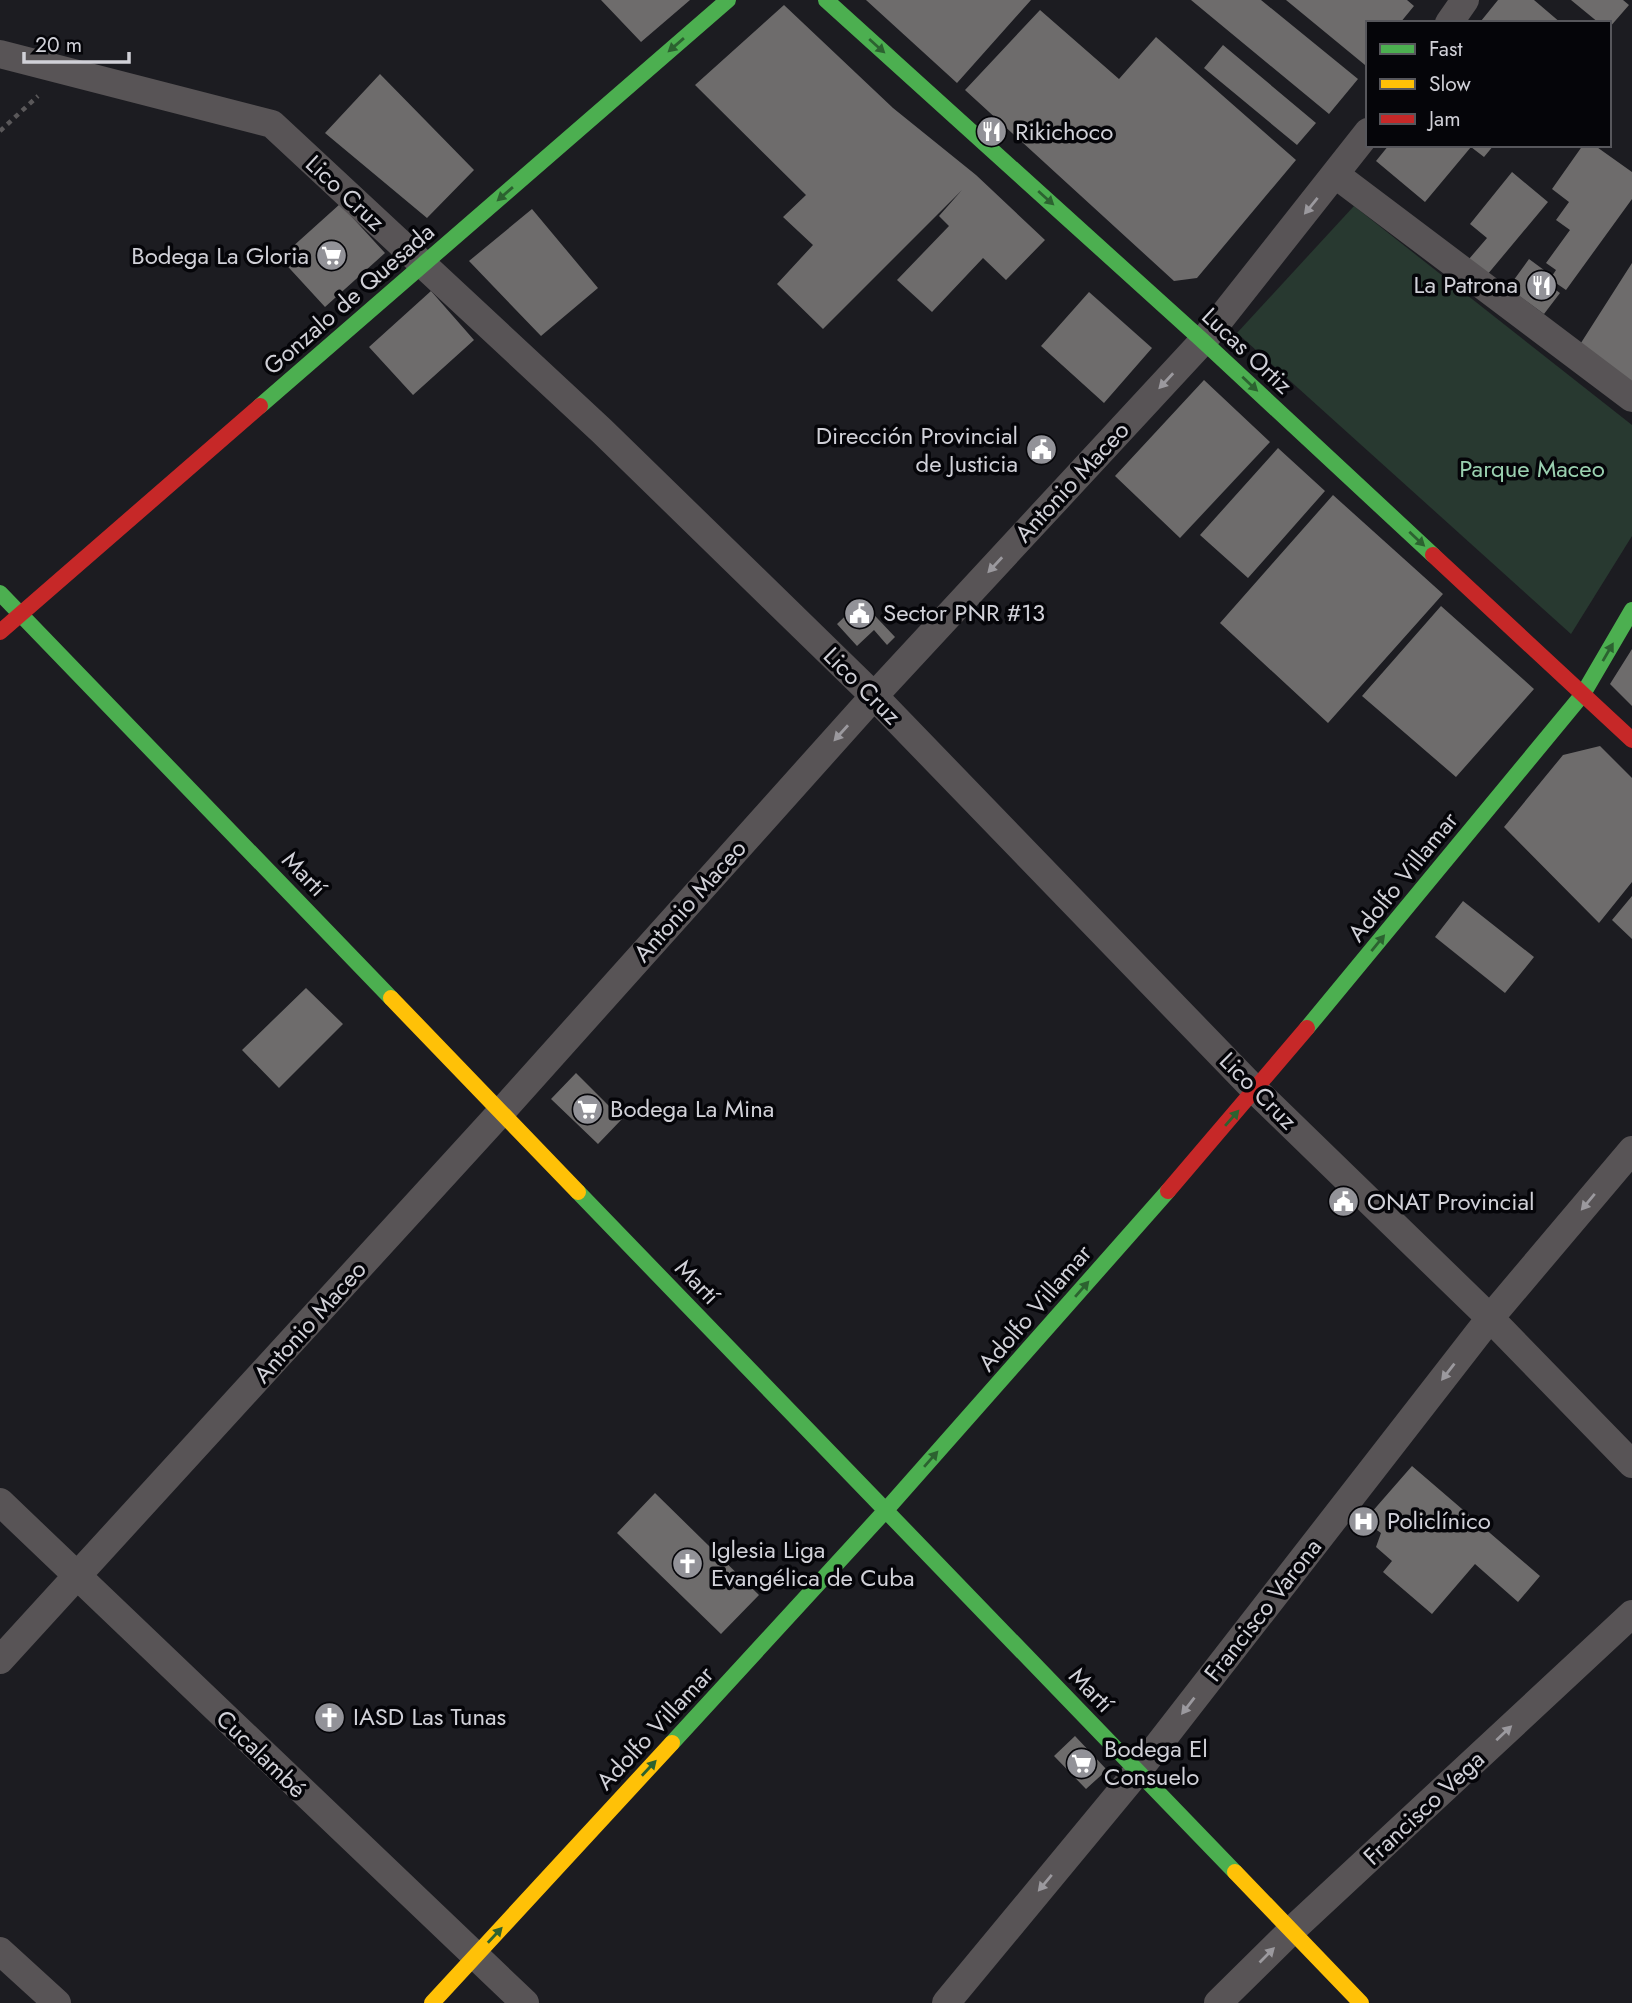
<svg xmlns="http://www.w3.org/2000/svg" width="1632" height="2003" font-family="Jost,sans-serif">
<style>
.green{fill:#283930}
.building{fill:#6e6c6c}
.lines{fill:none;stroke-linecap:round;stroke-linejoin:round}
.path{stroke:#5a585a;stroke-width:4.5;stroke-dasharray:5 5;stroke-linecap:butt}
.street{stroke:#585456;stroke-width:28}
.fast{stroke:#4caf50;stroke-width:16}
.slow{stroke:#ffc107;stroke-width:16}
.jam{stroke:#c62828;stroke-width:16}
.oneway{fill:#2c6230}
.oneway2{fill:#9b999e}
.labels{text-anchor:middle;stroke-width:7;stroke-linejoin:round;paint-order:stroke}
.poi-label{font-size:24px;fill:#d1d1d8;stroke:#050509;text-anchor:start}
.street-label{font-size:24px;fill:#d1d1d8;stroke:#050509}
.park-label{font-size:24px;fill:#9ad0b0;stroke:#050509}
</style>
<rect width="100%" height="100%" fill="#1c1c21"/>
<!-- green -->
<path class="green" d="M1354 206 1632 425V536L1571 634 1237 333Z"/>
<!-- building -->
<path class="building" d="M601 0H690L641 42Z
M866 0H1031L957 83Z
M1191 0H1261L1358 79 1329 114Z
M1286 0H1407L1414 6 1400 23H1368V61L1365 65Z
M1498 0H1534L1561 23H1484L1481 21Z
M1571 0H1623L1629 5 1609 28V23H1599Z
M784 5 893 108 976 175 1045 240 1006 280 983 258 932 312 897 280 949 226 939 216 962 190 823 329 777 284 813 245 783 217 806 195 695 85Z
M1040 10 1119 79 1156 37 1296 160 1197 278 1174 281 965 90Z
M1223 45 1316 123 1297 145 1204 68Z
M380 74 474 170 427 218 325 133Z
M1389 145H1494L1484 157 1471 147 1425 202 1376 161Z
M1583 145H1594L1632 172V199L1566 290 1550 279 1556 270 1546 263 1570 230 1556 220 1569 202 1552 189Z
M1512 172 1548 202 1487 275 1469 259 1487 238 1470 224Z
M340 204 385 253 325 307 280 258Z
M532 209 598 288 541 336 469 261Z
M1529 259 1548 273 1542 280 1560 293 1544 314 1508 288Z
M1632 263V385L1579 346Z
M431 291 474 340 413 395 369 347Z
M1089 292 1152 348 1104 403 1041 346Z
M1204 380 1270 442 1180 538 1115 476Z
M1278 448 1325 491 1248 578 1200 535Z
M1333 495 1443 594 1328 723 1220 623Z
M861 601 895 637 887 645 874 630 857 646 837 624Z
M1441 606 1534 689 1456 777 1362 696Z
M1632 649V706L1610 684Z
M1600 746 1632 778V882L1599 923 1504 827 1563 755Z
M1632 896V939L1612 920Z
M1463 901 1534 957 1505 993 1435 937Z
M306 988 343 1024 279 1088 242 1050Z
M576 1073 622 1119 598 1144 551 1099Z
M1412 1466 1540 1576 1518 1602 1475 1564 1432 1614 1383 1572 1392 1561 1376 1547 1381 1533 1364 1521Z
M655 1493 759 1595 721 1634 617 1533Z
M1075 1736 1107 1770 1086 1789 1054 1756Z"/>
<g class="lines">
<!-- path -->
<path class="path" d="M0 131 38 96"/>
<!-- street -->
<path class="street" d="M1449 23 1465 0
M0 54 272 124 602 431 874 696 1256 1091 1490 1318 1632 1464
M1336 175 1632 398
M0 1502 525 2003
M0 1660 502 1111 874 696 1203 341 1368 132
M0 1951 57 2003
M946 2003 1138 1771 1490 1318 1632 1150
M1218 2003 1291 1931 1632 1614"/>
<!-- fast -->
<path class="fast" d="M826 0 1203 341 1433 555
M260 406 728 0
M0 593 391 998
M1307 1028 1583 694 1632 610
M578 1192 1235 1872
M672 1743 886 1510 1168 1191"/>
<!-- slow -->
<path class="slow" d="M391 998 578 1192
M1235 1872 1361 2003
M432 2003 672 1743"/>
<!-- jam -->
<path class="jam" d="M1433 555 1632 740
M0 632 260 406
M1168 1191 1307 1028"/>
</g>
<!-- one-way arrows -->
<defs><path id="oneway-solid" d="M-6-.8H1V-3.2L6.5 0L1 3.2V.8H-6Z" transform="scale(1.75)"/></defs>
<g class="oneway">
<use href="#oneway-solid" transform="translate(676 45) rotate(139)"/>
<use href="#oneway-solid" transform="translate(877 46) rotate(42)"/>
<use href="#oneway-solid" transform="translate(505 194) rotate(139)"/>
<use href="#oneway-solid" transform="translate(1046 198) rotate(42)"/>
<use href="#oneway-solid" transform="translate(1250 384) rotate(43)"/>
<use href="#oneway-solid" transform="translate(1417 539) rotate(43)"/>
<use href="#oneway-solid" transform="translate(1608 652) rotate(-60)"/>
<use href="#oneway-solid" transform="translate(1378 943) rotate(-51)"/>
<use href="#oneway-solid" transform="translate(1232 1118) rotate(-49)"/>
<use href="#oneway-solid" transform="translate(1082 1289) rotate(-49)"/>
<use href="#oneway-solid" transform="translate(931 1459) rotate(-49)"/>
<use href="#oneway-solid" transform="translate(649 1768) rotate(-47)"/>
<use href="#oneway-solid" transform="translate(495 1935) rotate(-47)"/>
</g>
<g class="oneway2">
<use href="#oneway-solid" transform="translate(1311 206) rotate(129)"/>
<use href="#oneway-solid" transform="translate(1166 381) rotate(133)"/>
<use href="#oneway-solid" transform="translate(995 565) rotate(133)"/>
<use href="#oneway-solid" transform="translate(841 733) rotate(132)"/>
<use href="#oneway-solid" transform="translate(1588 1202) rotate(130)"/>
<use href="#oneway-solid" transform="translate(1448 1372) rotate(128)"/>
<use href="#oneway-solid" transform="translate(1188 1706) rotate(128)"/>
<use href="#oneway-solid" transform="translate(1504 1733) rotate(-43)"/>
<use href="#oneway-solid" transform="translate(1045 1883) rotate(130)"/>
<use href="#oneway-solid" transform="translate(1267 1955) rotate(-45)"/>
</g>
<!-- icons -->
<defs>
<symbol id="restaurant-disc" viewBox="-11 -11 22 22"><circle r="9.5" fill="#929298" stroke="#050509"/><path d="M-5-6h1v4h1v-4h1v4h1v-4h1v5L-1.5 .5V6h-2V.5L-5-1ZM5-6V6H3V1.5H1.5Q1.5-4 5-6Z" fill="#fff"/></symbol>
<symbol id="supermarket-disc" viewBox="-11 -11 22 22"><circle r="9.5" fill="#929298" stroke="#050509"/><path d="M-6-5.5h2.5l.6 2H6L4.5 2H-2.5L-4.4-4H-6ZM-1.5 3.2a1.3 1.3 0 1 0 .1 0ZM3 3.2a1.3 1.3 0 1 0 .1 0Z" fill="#fff"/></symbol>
<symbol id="civic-disc" viewBox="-11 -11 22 22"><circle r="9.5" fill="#929298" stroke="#050509"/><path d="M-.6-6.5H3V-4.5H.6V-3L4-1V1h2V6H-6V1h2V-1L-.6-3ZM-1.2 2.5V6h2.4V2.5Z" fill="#fff"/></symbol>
<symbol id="hospital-disc" viewBox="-11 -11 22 22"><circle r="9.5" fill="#929298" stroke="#050509"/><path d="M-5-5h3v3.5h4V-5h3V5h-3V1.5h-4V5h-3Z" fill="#fff"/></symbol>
<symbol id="church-disc" viewBox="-11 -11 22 22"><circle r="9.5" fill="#929298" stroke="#050509"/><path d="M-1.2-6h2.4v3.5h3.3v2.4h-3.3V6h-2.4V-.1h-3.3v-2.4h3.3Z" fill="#fff"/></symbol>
</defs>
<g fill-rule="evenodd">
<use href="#restaurant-disc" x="974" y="114" width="35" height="35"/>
<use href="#supermarket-disc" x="314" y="238" width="35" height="35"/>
<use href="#restaurant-disc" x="1524" y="268" width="35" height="35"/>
<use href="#civic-disc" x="1024" y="432" width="35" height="35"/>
<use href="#civic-disc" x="842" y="596" width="35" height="35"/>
<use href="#supermarket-disc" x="570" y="1092" width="35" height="35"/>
<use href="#civic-disc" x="1326" y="1184" width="35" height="35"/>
<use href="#hospital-disc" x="1346" y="1504" width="35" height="35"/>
<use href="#church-disc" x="670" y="1546" width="35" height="35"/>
<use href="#church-disc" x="312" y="1700" width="35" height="35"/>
<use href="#supermarket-disc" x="1064" y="1746" width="35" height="35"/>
</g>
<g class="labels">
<!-- poi labels -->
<g class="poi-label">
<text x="1015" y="140">Rikichoco</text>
<text x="309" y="264" text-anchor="end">Bodega La Gloria</text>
<text x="1518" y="293" text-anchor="end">La Patrona</text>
<text x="1018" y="444" text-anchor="end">Dirección Provincial<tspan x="1018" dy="28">de Justicia</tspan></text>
<text x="883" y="621">Sector PNR #13</text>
<text x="610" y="1117">Bodega La Mina</text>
<text x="1367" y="1210">ONAT Provincial</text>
<text x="1387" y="1529">Policlínico</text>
<text x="711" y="1558">Iglesia Liga<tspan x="711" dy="28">Evangélica de Cuba</tspan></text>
<text x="353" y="1725">IASD Las Tunas</text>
<text x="1104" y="1757">Bodega El<tspan x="1104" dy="28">Consuelo</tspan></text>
</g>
<!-- street labels -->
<g class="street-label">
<text transform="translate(345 193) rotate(43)" y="8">Lico Cruz</text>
<text transform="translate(349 299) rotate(-41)" y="8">Gonzalo de Quesada</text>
<text transform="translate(1247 351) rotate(43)" y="8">Lucas Ortiz</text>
<text transform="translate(1072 482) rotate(-47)" y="8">Antonio Maceo</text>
<text transform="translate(862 686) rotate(45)" y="8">Lico Cruz</text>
<text transform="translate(304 874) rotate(46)" y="8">Martí</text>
<text transform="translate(1403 877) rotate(-51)" y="8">Adolfo Villamar</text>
<text transform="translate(690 901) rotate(-48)" y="8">Antonio Maceo</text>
<text transform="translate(1258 1091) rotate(45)" y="8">Lico Cruz</text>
<text transform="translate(697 1282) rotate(46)" y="8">Martí</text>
<text transform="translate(1035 1308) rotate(-49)" y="8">Adolfo Villamar</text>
<text transform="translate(310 1322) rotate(-48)" y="8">Antonio Maceo</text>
<text transform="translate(1263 1610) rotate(-52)" y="8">Francisco Varona</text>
<text transform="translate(1091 1690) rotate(46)" y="8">Martí</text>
<text transform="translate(655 1728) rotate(-47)" y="8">Adolfo Villamar</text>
<text transform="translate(261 1754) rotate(44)" y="8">Cucalambé</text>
<text transform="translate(1424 1808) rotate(-43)" y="8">Francisco Vega</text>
</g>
<!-- park labels -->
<g class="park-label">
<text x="1532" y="477">Parque Maceo</text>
</g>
</g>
<!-- legend -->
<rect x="1366" y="21" width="245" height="126" fill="#050509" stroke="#57575c" stroke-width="2"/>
<rect x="1380" y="44" width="35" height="10" fill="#4caf50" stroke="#57575c" stroke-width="2"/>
<text x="1429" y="56" font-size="21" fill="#d1d1d8">Fast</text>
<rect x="1380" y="79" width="35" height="10" fill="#ffc107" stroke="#57575c" stroke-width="2"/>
<text x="1429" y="91" font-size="21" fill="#d1d1d8">Slow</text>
<rect x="1380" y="114" width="35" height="10" fill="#c62828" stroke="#57575c" stroke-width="2"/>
<text x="1429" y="126" font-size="21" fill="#d1d1d8">Jam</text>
<!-- scale -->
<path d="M24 52v10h105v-10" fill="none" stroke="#d1d1d8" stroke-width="3.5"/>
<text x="35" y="52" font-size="21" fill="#d1d1d8" stroke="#050509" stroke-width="5" paint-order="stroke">20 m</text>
</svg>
